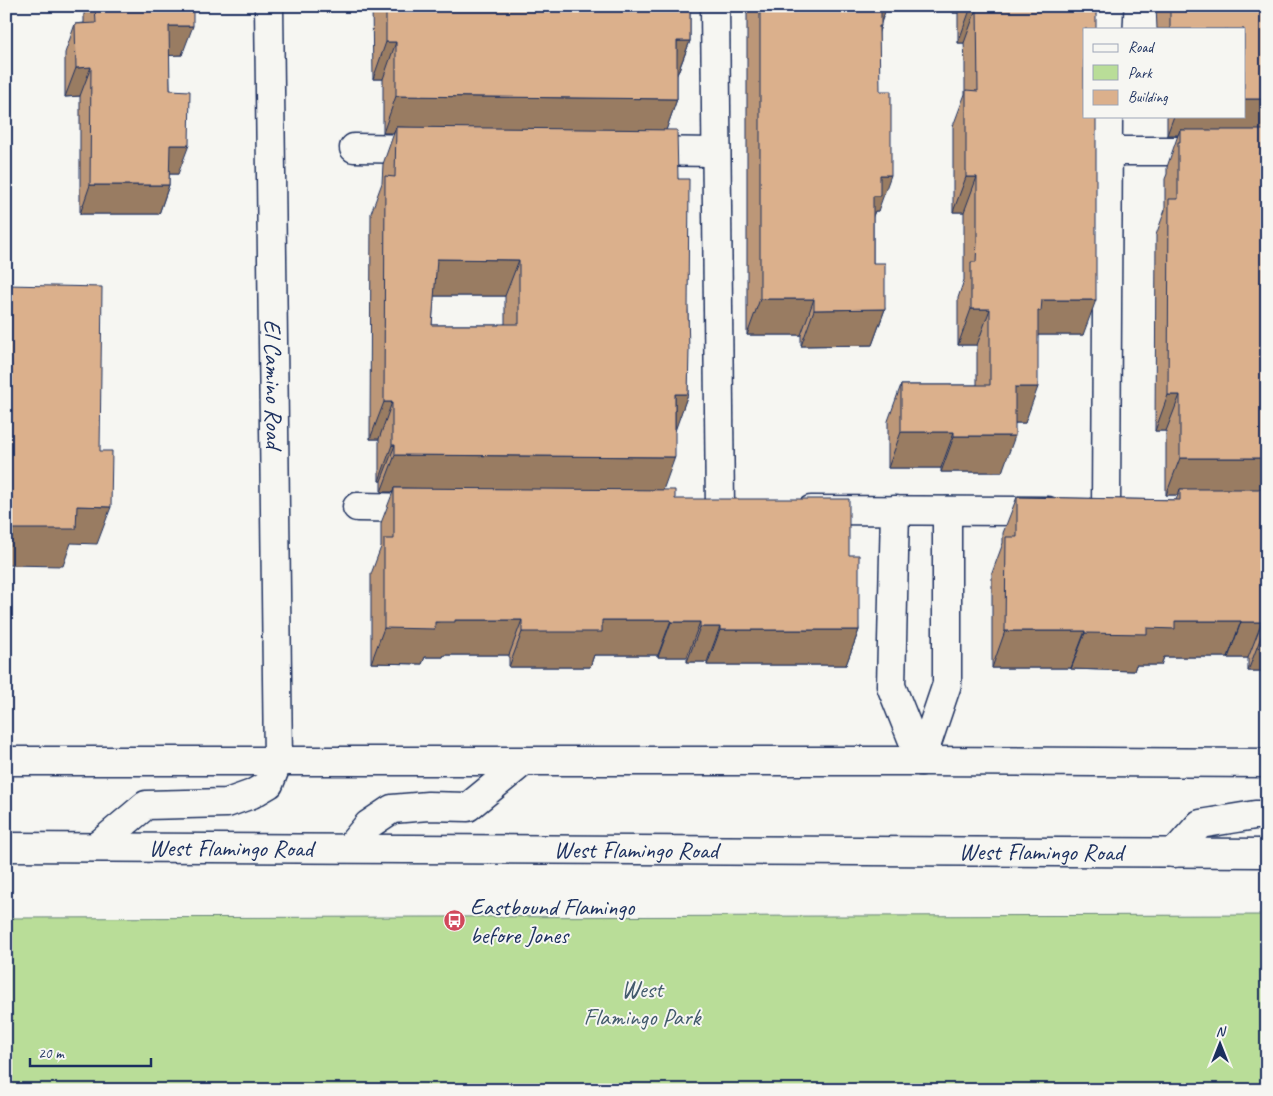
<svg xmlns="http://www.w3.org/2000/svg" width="1273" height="1096" font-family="Caveat,sans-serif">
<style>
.green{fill:#b9dd98;stroke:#6a867b}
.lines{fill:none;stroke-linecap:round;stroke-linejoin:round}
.minor-casing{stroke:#1b2f5e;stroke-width:31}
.major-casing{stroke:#1b2f5e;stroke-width:31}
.minor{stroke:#f6f6f2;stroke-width:28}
.major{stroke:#f6f6f2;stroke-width:28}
.wall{fill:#bc9778;stroke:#1b2f5e;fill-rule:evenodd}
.shaded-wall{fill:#997b62;stroke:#1b2f5e}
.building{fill:#dbb08c;stroke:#1b2f5e;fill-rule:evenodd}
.labels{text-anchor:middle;stroke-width:4;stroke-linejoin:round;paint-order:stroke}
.street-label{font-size:24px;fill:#1b2f5e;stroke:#f6f6f2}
.poi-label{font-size:24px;fill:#1b2f5e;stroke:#f6f6f2;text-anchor:start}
.park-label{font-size:24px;fill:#425a6c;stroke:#f6f6f2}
</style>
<rect width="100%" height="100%" fill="#f6f6f2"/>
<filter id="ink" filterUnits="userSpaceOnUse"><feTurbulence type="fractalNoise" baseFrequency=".02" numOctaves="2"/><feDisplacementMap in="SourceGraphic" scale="10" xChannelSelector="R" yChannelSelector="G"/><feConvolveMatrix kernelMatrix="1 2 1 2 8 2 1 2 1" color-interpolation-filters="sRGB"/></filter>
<g filter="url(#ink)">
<!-- green -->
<path class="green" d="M1267 915V1090H6V918Z"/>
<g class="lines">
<defs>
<g id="minor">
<path id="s1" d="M269 6 278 761"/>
<path d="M715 6 720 510"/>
<path d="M1108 29 1109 6"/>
<path d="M354 148 425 149"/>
<path d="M640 151 716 152"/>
<path d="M1108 151H1267"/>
<path d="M357 507 425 508"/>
<path d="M811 510 1048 511"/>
<path d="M895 510 891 686 921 761"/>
<path d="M1106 511 1108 116"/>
<path d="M921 761 947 684V511"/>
</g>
<g id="major">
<path d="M6 761H921L1267 763"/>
<path id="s2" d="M6 847 1267 853"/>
<path d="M96 847 146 805 227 803 252 794 269 784 278 761"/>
<path d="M349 848 368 825 392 809 428 806 468 807 523 762"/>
<path d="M1174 853 1200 824 1255 815H1267"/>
</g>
</defs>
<!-- minor casing -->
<use href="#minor" class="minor-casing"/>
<!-- major casing -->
<use href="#major" class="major-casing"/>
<!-- minor -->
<use href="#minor" class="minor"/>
<!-- major -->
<use href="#major" class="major"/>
</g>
<!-- wall -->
<path class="wall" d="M84 6H193L182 55H169L170 90 178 174H169V185L159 214H80V96L65 97V53L75 24 84 23Z
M372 6H690V41L677 75V99L666 130 678 179 688 312V394L675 429 663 490 675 499 849 555 859 630 846 665H707V662H687V657H658V655H594L590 667H509V655H444L443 657H425L422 664 371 663V574L381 547V523L393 492H381V481H379V439H370L371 213 382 183 383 164 394 133H383V79H373ZM434 296H505V324L498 325H432Z
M747 6H887L881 22 879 33 878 211H875L873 216V263L885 309 872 345 801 346V335H747Z
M953 6H1096L1083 335H1038L1025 423H1015L1002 472H941V468H888V421L901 385H977V345H958V298L964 280V212H953V126L965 94V62L964 43H958V13H953Z
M1156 6H1267V671H1248V658H1228V657H1164L1161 665H1136L1134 671 1071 669V668H992V573L1003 543V533L1017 497 1176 500 1178 495H1166V431H1155L1156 235 1165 210V179L1167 174V167L1178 135H1167V116H1244V29H1157Z"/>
<!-- shaded-wall -->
<path class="shaded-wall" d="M881 6H887L880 26H881L868 62Z
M956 6H961L958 13H953Z
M971 7H977L964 43H958Z
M169 26H193L182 55 158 56Z
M677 41H690L676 77Z
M386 42H396L383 79H373Z
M91 67 80 96 65 97 76 68Z
M396 96 677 99 664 136 396 127 394 133H383Z
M1244 99H1267V135L1180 130 1178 135H1167L1174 116H1244Z
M170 145H189L178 174H159Z
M880 175H891L878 211H875L867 232V211Z
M966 177H977L964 212H953Z
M90 185H169L159 214H80Z
M437 259 519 260 505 296H424Z
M760 299H814L801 335H747Z
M1042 300H1096L1083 335H1032L1025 346Z
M885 309 872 345 801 346 814 310Z
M971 309H990L977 345H958Z
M1015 387H1038L1025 423H1002Z
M675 394H688L675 431Z
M1168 395H1180L1166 431H1155Z
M384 402H392L379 439H370Z
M901 432H954L941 468H888Z
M954 436H1015L1002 472H941Z
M392 445H395L381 481H379Z
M395 455 675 457 662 493 394 488 393 492H381Z
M1180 458H1267V494L1180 489 1178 495H1166Z
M77 506 111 507 97 544 71 543 63 566 6 565V529Z
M455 620H522L509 655H444L443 657H425L422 664 371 663 384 628Z
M602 620H671L658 655H594L590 667H509L522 632Z
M1175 621H1241L1228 657H1164L1161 665H1136L1134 671 1071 669 1085 633 1147 628Z
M671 622H700L687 657H658Z
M1241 622H1262L1248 658H1228Z
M700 627H720L707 662H687Z
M720 630H859L846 665H707Z
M1005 631H1085L1071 668H992Z
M1262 634H1267V671H1248Z"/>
<!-- building -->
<path class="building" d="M95 6H193V26H169L170 90 190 91 189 145H170L169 185H90L91 67 76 68 75 24 96 23Z
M386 6H690V41H677V99L396 96V42H386Z
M760 6H887H881V26H879L880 91H891V175H880V196H873V263H885V309L814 310V299H760Z
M971 6H1096V29H1084V116H1096V300H1042L1041 311H1038V387H1015V436H954V432H901V385H990V309H971V262H976L977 241V177H966V90L978 91 977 7H971Z
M1170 6H1267V99H1244V29H1170Z
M396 127 677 130 678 179H689L688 312 689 350 688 394H675V457L395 455V445H392V402H384L385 176 395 177ZM437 259 519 260V324H499V325H432Z
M1180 130H1267V458H1180V395H1168L1169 199H1178V142H1180Z
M6 285 102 287 100 451H112L111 507 77 506 76 529H6Z
M394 488 675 490V499H849V555H859V630H720V627H700V622H671V620H602V632H522V620H455V622H435V629L384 628V539H394Z
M1180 489H1267V634H1262V622H1241V621H1175V629L1147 628V634L1085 633V631H1005L1006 537H1017V497L1180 500Z"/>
</g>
<!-- icons -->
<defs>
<symbol id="bus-disc" viewBox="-11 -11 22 22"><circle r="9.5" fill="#d1495b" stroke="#f6f6f2"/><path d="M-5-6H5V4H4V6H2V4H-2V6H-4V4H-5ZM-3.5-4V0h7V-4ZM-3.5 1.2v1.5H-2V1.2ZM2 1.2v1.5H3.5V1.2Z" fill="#fff"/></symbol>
</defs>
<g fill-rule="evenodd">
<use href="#bus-disc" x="442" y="908" width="25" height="25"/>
</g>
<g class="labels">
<!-- street labels -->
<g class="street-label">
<text dy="8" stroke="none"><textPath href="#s1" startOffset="378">El Camino Road</textPath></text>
<text dy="8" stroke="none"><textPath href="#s2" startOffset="225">West Flamingo Road</textPath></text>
<text dy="8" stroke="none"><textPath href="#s2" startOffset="630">West Flamingo Road</textPath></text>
<text dy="8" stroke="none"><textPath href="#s2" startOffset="1035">West Flamingo Road</textPath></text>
</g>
<!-- poi labels -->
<g class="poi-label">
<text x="470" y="915">Eastbound Flamingo<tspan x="470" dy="28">before Jones</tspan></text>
</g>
<!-- park labels -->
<g class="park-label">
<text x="642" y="997">West<tspan x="642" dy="28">Flamingo Park</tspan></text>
</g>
</g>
<!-- margin -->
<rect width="1273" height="1096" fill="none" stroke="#f6f6f2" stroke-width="25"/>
<rect x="12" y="12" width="1248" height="1071" fill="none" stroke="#1b2f5e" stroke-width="2" filter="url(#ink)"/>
<!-- legend -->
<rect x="1083" y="28" width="162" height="90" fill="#f6f6f2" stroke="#9ea6b7"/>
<rect x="1093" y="44" width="25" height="8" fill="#f6f6f2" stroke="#9ea6b7"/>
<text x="1128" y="52" font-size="15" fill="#1b2f5e">Road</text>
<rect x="1093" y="65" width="25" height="15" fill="#b9dd98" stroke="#9ea6b7"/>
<text x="1128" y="78" font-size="15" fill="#1b2f5e">Park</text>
<rect x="1093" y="90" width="25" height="15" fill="#dbb08c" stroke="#9ea6b7"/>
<text x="1128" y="102" font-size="15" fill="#1b2f5e">Building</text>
<!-- north arrow -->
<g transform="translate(1220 1044)" stroke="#f6f6f2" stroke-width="4" paint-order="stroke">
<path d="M0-4L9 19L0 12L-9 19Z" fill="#1b2f5e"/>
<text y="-8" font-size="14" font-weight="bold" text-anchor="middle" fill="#1b2f5e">N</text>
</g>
<!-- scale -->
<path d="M30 1058v8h121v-8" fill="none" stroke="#1b2f5e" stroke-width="2.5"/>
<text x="38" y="1058" font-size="15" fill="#1b2f5e" stroke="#f6f6f2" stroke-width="4" paint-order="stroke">20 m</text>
</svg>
